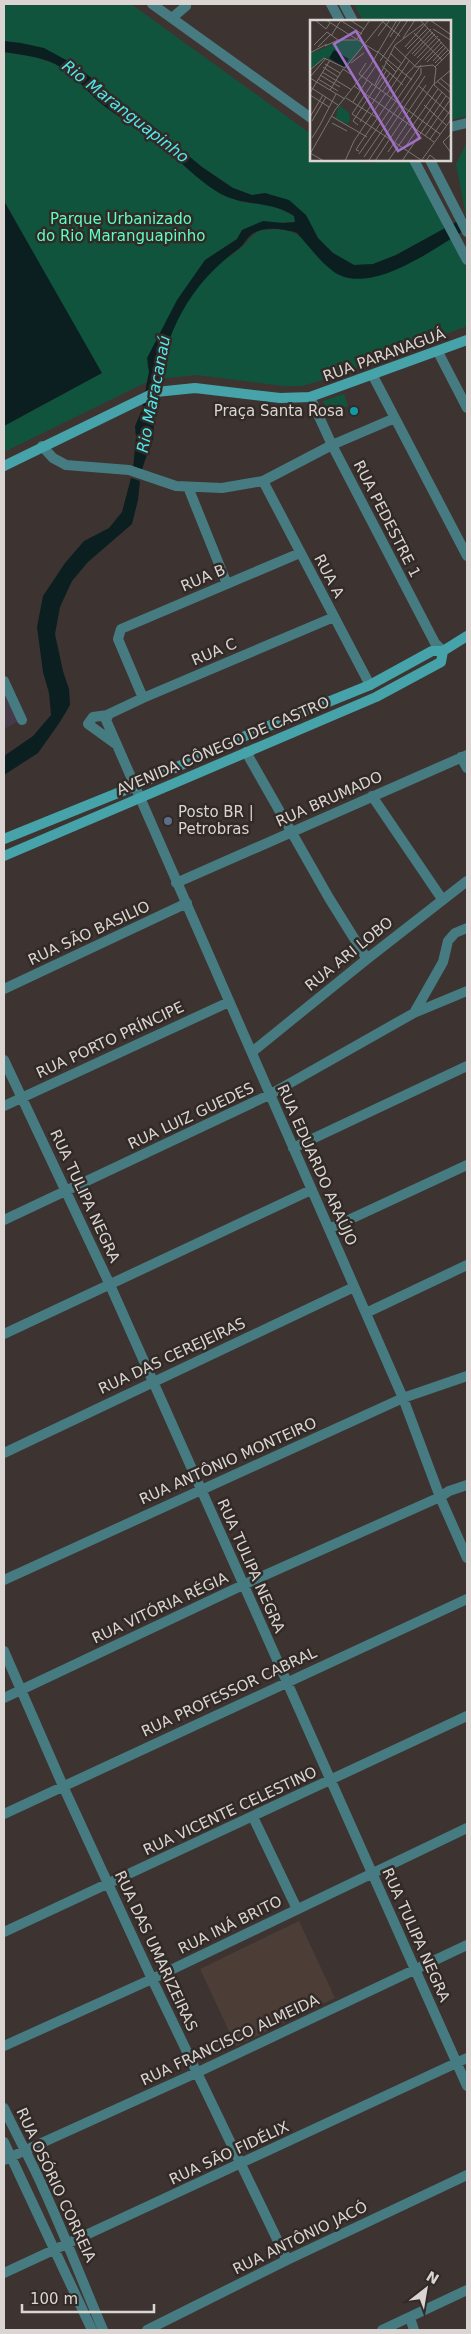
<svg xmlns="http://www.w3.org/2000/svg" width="471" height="2334" font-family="'DejaVu Sans',sans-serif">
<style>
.industrial{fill:#463948}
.built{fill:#4c3d37}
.green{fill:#11543d}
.water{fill:#0b1f20}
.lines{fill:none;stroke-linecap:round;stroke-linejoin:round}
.street{stroke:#467c81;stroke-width:10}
.secondary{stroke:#46a3aa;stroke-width:10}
.culture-dot{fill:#0f9aa8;stroke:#322a27;stroke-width:2}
.service-dot{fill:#5c6f8a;stroke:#322a27;stroke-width:2}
.labels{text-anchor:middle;stroke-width:5;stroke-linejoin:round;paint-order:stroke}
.park-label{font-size:15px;fill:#5efec3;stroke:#322a27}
.street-label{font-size:15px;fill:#dad5d2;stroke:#322a27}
.poi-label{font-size:15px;fill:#dad5d2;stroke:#322a27;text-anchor:end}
.water-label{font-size:16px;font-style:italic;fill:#4ee9ed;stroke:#322a27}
.inset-road{fill:none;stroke:#7c7471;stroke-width:1}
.view{fill:#a170c7;fill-opacity:0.15;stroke:#a170c7;stroke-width:2.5}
.inset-edge{fill:none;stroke:#dad5d2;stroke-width:2.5}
</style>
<rect width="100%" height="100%" fill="#3d3431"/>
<!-- industrial -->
<path class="industrial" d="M4 686 21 720 4 729Z"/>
<!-- built -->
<path class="built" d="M299 1921 335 1998 236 2046 200 1969Z"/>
<!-- green -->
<path class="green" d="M4 4H131L311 134V160H350L365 163 409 160 446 228 396 255 373 264 354 265 333 253 318 238 306 215 265 193 252 195 233 188 202 167 149 123 120 105 92 77 4 41Z
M354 4H467V116L450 120V21H363Z
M4 52 34 57 56 64 78 79 117 116 155 140 173 157 240 202 272 205 294 216 295 222 273 223 242 230 237 239 205 260 147 365 149 372 147 382 4 452V426L101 373 4 201Z
M467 142V216H466L456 164Z
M261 230C278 229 293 228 305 241L365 278C397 271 424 256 451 238L467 268V326L326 379 302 386H284L197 375 158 379C166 340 182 301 210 272 220 261 234 255 244 245 251 238 251 236 261 230Z
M344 394 348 406 327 413 323 401Z"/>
<!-- water -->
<path class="water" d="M4 41 21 43 44 48 79 67 120 105 149 123 202 167 233 188 252 195 265 193 289 200 306 215 318 238 333 253 354 265 373 264 396 255 467 216V229C436 247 371 297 334 272 319 261 309 246 297 233 284 229 261 225 250 236 245 241 243 246 237 250 183 290 163 341 154 405 152 417 155 428 153 439 150 450 144 460 142 471L133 469 136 437 135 426 142 410 147 382 149 372 147 358 177 300 205 260 237 239 242 230 263 221 283 223 295 222 294 216C271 200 243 207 219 193 195 179 176 156 154 140 136 126 116 116 98 101 84 88 73 73 55 64 39 56 21 55 4 52Z
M4 201 102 373 4 426Z
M131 478 140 481 138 500 132 524 88 562 72 581 60 607 55 634 63 671 69 689 70 705 60 722 38 753 4 775V756L33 736 51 715 49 693 43 672 37 627 43 596 65 563 84 541 109 528 122 512Z"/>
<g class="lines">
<!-- street -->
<path class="street" d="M152 4 311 118
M331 4 340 21
M344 4 353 21
M172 18 186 6 185 4
M450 127 467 123
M414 160 467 260
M430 160 467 232
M438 352 467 408
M373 376 467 556
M310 397 332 445 435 643 443 651
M42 446 53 458 66 465 129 470 176 486 222 488 263 481 332 445 395 418
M263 481 370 685
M188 487 227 584
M334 617 143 698 109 714 106 720 403 1398 440 1497 467 1558
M4 681 22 720
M143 698 118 639 121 629 300 553
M108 715 93 717 88 724 117 745
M246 752 329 898 367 959
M461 757 467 768
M372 796 442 899
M176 883 467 755
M4 989 187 903
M414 1013 443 962 448 941 455 933 467 928
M252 1052 367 959 467 881
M4 1060 110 1285 467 2086
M4 1106 229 1002
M293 1148 467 1066
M4 1220 269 1095 414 1013 467 991
M329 1229 467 1165
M366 1313 467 1265
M4 1334 311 1190
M4 1453 354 1287
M4 1580 403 1398 467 1376
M4 1651 63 1786 152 1979 287 2260
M4 1698 243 1585 440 1497 449 1491 467 1485
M4 1814 467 1599
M253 1817 297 1909
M4 1932 467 1716
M4 2046 152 1979 467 1828
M4 2108C17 2136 32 2162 44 2190 65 2236 83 2283 103 2330
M4 2142 92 2330
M4 2160 196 2073 467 1945
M4 2273 467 2058
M410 2318 414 2330
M147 2330 287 2260 467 2175
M382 2330 467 2290"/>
<!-- secondary -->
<path class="secondary" d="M4 466 156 392 195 388 280 398 310 397 467 340
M4 839 135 786 254 732 370 685 432 651H443L467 636
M4 856 376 697 441 662 443 651"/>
</g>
<!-- markers -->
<circle class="culture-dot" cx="354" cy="411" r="5"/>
<circle class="service-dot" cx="168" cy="821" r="5"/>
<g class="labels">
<!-- park labels -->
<g class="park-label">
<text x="121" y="224">Parque Urbanizado<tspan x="121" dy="17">do Rio Maranguapinho</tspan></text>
</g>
<!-- street labels -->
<g class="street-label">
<text transform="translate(384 355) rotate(-20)" y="5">RUA PARANAGUÁ</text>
<text transform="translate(387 519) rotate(63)" y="5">RUA PEDESTRE 1</text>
<text transform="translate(329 576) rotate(62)" y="5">RUA A</text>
<text transform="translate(203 578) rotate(-23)" y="5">RUA B</text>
<text transform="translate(214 652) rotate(-23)" y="5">RUA C</text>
<text transform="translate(223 746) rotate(-23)" y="5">AVENIDA CÔNEGO DE CASTRO</text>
<text transform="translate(329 799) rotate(-24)" y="5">RUA BRUMADO</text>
<text transform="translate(89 933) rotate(-25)" y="5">RUA SÃO BASILIO</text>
<text transform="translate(349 954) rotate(-39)" y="5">RUA ARI LOBO</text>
<text transform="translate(110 1040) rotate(-25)" y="5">RUA PORTO PRÍNCIPE</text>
<text transform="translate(191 1116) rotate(-25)" y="5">RUA LUIZ GUEDES</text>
<text transform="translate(317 1165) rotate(66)" y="5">RUA EDUARDO ARAÚJO</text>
<text transform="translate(85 1196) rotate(65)" y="5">RUA TULIPA NEGRA</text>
<text transform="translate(172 1356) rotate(-25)" y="5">RUA DAS CEREJEIRAS</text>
<text transform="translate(228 1461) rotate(-24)" y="5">RUA ANTÔNIO MONTEIRO</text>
<text transform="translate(251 1566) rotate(66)" y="5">RUA TULIPA NEGRA</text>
<text transform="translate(160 1608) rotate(-25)" y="5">RUA VITÓRIA RÉGIA</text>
<text transform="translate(229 1692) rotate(-25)" y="5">RUA PROFESSOR CABRAL</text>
<text transform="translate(230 1811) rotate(-25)" y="5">RUA VICENTE CELESTINO</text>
<text transform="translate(230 1925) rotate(-26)" y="5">RUA INÁ BRITO</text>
<text transform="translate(416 1935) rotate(66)" y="5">RUA TULIPA NEGRA</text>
<text transform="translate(156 1951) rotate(65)" y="5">RUA DAS UMARIZEIRAS</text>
<text transform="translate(230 2040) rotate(-25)" y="5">RUA FRANCISCO ALMEIDA</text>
<text transform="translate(229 2153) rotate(-25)" y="5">RUA SÃO FIDÉLIX</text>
<text transform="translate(56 2185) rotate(65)" y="5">RUA OSÓRIO CORREIA</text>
<text transform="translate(300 2238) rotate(-26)" y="5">RUA ANTÔNIO JACÓ</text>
</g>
<!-- poi labels -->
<g class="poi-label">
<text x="344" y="416">Praça Santa Rosa</text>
<text x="178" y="817" text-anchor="start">Posto BR |<tspan x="178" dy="17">Petrobras</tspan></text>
</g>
<!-- water labels -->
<g class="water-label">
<text transform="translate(126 111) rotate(38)" y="6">Rio Maranguapinho</text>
<text transform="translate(153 394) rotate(-79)" y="6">Rio Maracanaú</text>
</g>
</g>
<!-- overview -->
<g transform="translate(310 20)">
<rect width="141" height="141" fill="#3d3431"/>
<path d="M47 20 55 25 36 47 16 37 0 49V34L30 21ZM29 85 39 93 40 100 37 104 22 96 26 97Z" fill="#11543d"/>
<path d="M24 30 39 39 34 47 19 38Z" fill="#0b1f20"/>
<path class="inset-road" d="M5 0 16 9 20 3M16 0 67 32M30 0 52 14M40 0 54 9M110 0 142 34M120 0 140 14M73 2 90 16M123 9 142 21M104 13 132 40M21 16 31 0M68 16 80 0M80 17 91 0M93 18 105 0M47 19 60 0M4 25 17 12 28 20M15 26 28 20H46M84 26 106 47 123 45 126 48 124 65 142 81M8 27 20 15M95 27 119 0M97 29 118 8M67 31 102 60M0 33 17 24M80 33 92 44M102 34 123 12M104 36 125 14M95 37 121 9M107 38 128 16M115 40 132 22M70 41 98 0M75 41 86 52M123 41 136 27M117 42 134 25M41 43 54 33M56 43 49 54 130 114M125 43 138 30M15 44 30 53M72 46 93 65M13 47 28 57M125 47 140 32M0 50 14 38 35 48 74 0M12 52 42 70M10 55 30 67M96 55 130 19M0 57 16 38M0 58 35 79M130 58 142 68M8 59 28 71M56 60 67 44M127 61 142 74M62 64 42 94 111 140M65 65 85 25 113 4M44 66 124 122M109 66 142 96M0 67 28 85M69 69 80 53M20 70 33 49 45 57M73 71 96 37M0 73 20 40M77 74 99 41M0 75 19 87M36 78 69 99M43 82 57 60M114 85 136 105M21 96 57 117M0 97 13 75M2 101 16 77M50 102 71 70M22 103 37 111M117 104 136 76M10 105 26 74M48 105 43 101 77 50M142 113 133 122 142 134M115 116 140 80M2 118 10 105M120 119 142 88M94 129 132 72M49 131 46 130 49 125 97 55M78 132 123 65 142 49M0 133 14 141M0 134 25 90 60 46 87 0M49 134 111 45M54 137 111 54V48M59 140 115 56M35 141 44 121 76 73M65 141 116 65M78 141 128 69M92 141 117 104M111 141 142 98M116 141 120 135 127 141"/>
<path class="view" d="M46 11 110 118 88 131 24 24Z"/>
<rect width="141" height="141" class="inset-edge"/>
</g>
<!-- border -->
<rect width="471" height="2334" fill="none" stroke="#dad5d2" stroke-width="10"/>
<!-- north arrow -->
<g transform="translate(426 2289) rotate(31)" stroke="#322a27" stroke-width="4" paint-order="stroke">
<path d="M0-4L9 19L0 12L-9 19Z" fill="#dad5d2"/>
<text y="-8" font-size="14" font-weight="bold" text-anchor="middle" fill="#dad5d2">N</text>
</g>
<!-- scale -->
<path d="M22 2304v8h132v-8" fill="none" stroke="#dad5d2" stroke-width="2.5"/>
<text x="30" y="2304" font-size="15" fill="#dad5d2" stroke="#322a27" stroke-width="4" paint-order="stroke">100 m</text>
</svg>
